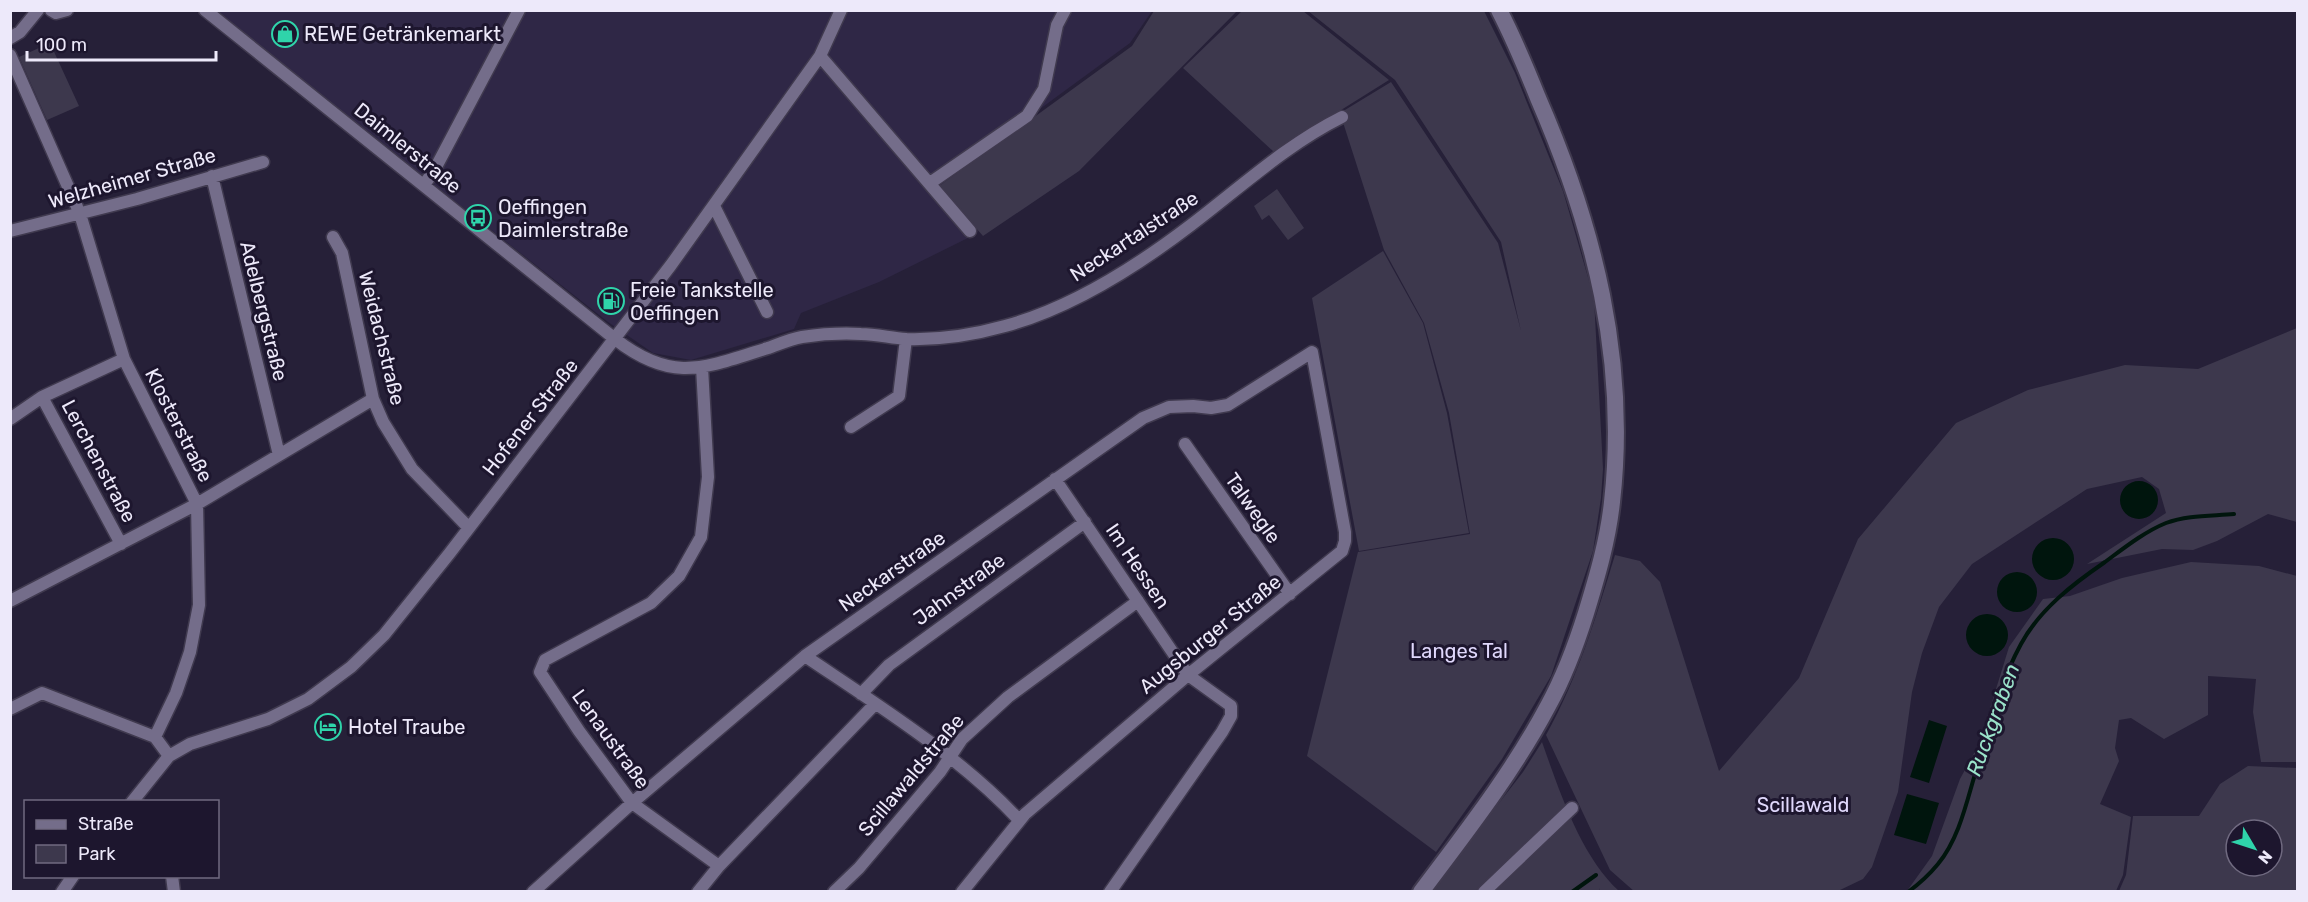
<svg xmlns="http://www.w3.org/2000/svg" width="2308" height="902" font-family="Rubik,sans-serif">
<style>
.built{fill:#2f2746}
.green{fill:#3d384d;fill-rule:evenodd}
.water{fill:#00150d}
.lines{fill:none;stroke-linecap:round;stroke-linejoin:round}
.stream{stroke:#00150d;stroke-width:4}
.minor-casing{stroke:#403a4f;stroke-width:15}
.secondary-casing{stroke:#403a4f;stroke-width:20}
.minor{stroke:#746d8a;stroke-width:12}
.secondary{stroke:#746d8a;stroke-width:16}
.labels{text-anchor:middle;stroke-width:6;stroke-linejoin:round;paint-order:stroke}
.poi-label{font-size:20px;fill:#ede9fa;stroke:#1d162e;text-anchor:start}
.street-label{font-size:20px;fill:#ede9fa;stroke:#1d162e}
.park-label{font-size:20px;fill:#e0d8fc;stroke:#1d162e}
.water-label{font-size:21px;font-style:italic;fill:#9ae3ca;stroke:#1d162e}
</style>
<rect width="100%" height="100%" fill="#262038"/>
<!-- built -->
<path class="built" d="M213 11H1152L1130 43 936 185 976 234 879 282 801 313 794 329 691 360 653 353 608 322Z"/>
<!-- green -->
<path class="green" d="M1154 11H1237L1079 171 983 236 939 186 1132 46Z
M1242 11H1303L1389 80 1274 152 1183 68Z
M1308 11H1484L1515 73 1563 191 1594 298 1603 469 1601 498 1593 551 1551 676 1502 759 1436 852 1307 756 1358 552 1470 534 1449 413 1424 323 1384 250 1340 113 1391 82 1498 243 1521 331 1501 242 1395 80Z
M50 43 79 106 47 120 19 57Z
M1277 189 1304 228 1288 240 1269 215 1262 220 1254 206Z
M1383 251 1423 323 1447 413 1469 533 1359 551 1312 298Z
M2297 328V522L2268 514 2217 541 2193 550 2162 549 2087 564 2166 513 2159 489 2142 477 2087 489 1972 564 1939 607 1922 653 1912 692 1898 792 1872 867 1863 879 1840 890 1831 892H1635L1610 870 1546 735C1578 678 1596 617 1615 555L1640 561 1660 582 1719 771 1799 678 1858 539 1956 423 2028 390 2125 365 2198 369Z
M2191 562 2259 566 2297 576V762H2261L2253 712 2256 679 2208 676V715L2164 739 2131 718 2119 720 2115 748 2119 761 2100 804 2131 817 2123 875 2116 891H1907L1932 856 1960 779 1979 744 2009 647 2043 599 2070 596 2122 578Z
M1542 742C1559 790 1581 857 1619 891H1599L1600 888 1598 892H1430L1523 772Z
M2248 766 2297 768V891H2119L2126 875 2133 816H2199L2220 784ZM2236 830H2272V866H2236Z"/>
<!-- water -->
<path class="water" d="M2120 500a19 19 0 1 1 38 0a19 19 0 1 1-38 0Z
M2032 559a21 21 0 1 1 42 0a21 21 0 1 1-42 0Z
M1997 592a20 20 0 1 1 40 0a20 20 0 1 1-40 0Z
M1966 635a21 21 0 1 1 42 0a21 21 0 1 1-42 0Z
M1929 720 1947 726 1929 783 1910 777Z
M1907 794 1939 803 1926 844 1894 835Z"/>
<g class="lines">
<!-- stream -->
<path class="stream" d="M1572 892 1596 875
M1908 892C1919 884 1929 875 1938 864 1957 841 1965 809 1973 781 1987 735 1998 686 2021 644 2040 609 2073 584 2105 562 2124 548 2144 532 2166 523 2187 515 2212 516 2234 514"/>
<defs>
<path id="minor" d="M51 10 56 13 67 10
M205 10 615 339C673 384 704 368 768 348 779 344 791 339 802 337 822 334 842 333 861 334 876 334 891 338 906 339 939 340 973 335 1005 326 1072 308 1136 267 1191 225 1241 187 1286 145 1342 117
M10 38 20 32 38 10
M10 55 77 207
M820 56 970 231
M212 176 279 455
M930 183 1027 116 1044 89 1057 25 1065 10
M424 185 435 169 519 10
M714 206 767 312
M80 214 124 359 197 504 199 605 190 652 176 693 155 737 169 756
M10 231 137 199 263 162
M333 237 342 253 373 399 383 422 412 469 469 528
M702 367 708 477 701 537 679 576 651 603 545 660 540 672 579 731 632 803 719 866
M42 397 121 544
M10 419 42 397 124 359
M851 427 899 396 906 339
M1185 444 1290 594
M1055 479 1188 675 1231 706V716L1222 732 1110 892
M10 601 197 504 373 399
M805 656C876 704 961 757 1019 820
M861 694 889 665 1085 522
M10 709 42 693 155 737
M132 802 169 756 190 744 268 719 308 699 351 667 384 635 449 554 671 265 820 56 841 10
M172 876 174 892
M62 892 73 876
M533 892 632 803 805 656 1143 418 1169 407 1193 406 1211 408 1228 405 1312 352 1345 532V541L1342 551 1188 675 1025 814 962 892
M698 892 719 866 875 704
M834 892 859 868 940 772 962 739 1008 697 1138 601
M1484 892 1572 808"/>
<path id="secondary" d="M1421 892C1466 832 1513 772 1548 706 1564 677 1576 645 1586 613 1597 577 1608 540 1612 502 1628 360 1594 227 1538 98 1526 68 1514 39 1499 10"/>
</defs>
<!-- minor casing -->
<use href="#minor" class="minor-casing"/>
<!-- secondary casing -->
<use href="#secondary" class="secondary-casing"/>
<!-- minor -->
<use href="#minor" class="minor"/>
<!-- secondary -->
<use href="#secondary" class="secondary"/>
</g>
<!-- icons -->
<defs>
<symbol id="shop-ring" viewBox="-11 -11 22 22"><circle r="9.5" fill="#1d162e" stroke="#2fd4aa" stroke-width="1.5"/><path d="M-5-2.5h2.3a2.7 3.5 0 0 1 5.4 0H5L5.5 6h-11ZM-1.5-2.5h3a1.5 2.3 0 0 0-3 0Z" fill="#2fd4aa"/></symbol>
<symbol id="bus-ring" viewBox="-11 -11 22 22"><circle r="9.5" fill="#1d162e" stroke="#2fd4aa" stroke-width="1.5"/><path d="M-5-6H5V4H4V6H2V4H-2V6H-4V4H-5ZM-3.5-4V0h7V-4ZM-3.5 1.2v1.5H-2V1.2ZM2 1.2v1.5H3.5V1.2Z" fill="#2fd4aa"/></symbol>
<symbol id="fuel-ring" viewBox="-11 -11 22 22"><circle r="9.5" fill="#1d162e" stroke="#2fd4aa" stroke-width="1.5"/><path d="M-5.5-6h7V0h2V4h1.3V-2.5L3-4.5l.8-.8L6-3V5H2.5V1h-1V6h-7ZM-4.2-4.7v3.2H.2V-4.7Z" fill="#2fd4aa"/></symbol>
<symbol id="hotel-ring" viewBox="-11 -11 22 22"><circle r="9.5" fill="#1d162e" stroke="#2fd4aa" stroke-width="1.5"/><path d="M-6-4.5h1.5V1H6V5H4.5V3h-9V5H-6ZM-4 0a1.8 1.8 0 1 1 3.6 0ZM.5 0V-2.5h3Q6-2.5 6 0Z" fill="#2fd4aa"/></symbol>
</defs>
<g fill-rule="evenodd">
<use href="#shop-ring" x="270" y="19" width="30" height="30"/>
<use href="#bus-ring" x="463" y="203" width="30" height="30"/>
<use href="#fuel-ring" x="596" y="286" width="30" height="30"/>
<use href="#hotel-ring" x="313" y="712" width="30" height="30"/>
</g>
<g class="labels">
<!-- poi labels -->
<g class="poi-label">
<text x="304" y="41">REWE Getränkemarkt</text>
<text x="498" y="214">Oeffingen<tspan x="498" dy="23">Daimlerstraße</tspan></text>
<text x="630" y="297">Freie Tankstelle<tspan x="630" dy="23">Oeffingen</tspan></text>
<text x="348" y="734">Hotel Traube</text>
</g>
<!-- street labels -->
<g class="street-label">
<text transform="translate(408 148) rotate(39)" y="7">Daimlerstraße</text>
<text transform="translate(132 178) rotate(-16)" y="7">Welzheimer Straße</text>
<text transform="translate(1134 236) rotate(-33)" y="7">Neckartalstraße</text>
<text transform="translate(264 311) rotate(76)" y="7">Adelbergstraße</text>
<text transform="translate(382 338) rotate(76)" y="7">Weidachstraße</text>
<text transform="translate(530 417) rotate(-52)" y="7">Hofener Straße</text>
<text transform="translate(179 425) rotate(63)" y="7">Klosterstraße</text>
<text transform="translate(99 461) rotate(62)" y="7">Lerchenstraße</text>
<text transform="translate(1253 508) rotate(55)" y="7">Talwegle</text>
<text transform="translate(1138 566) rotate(56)" y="7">Im Hessen</text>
<text transform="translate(892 571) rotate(-35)" y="7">Neckarstraße</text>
<text transform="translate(959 589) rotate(-36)" y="7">Jahnstraße</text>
<text transform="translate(1210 634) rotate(-39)" y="7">Augsburger Straße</text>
<text transform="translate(611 739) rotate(54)" y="7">Lenaustraße</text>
<text transform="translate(911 775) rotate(-50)" y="7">Scillawaldstraße</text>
</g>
<!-- park labels -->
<g class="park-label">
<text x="1459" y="658">Langes Tal</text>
<text x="1803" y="812">Scillawald</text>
</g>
<!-- water labels -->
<g class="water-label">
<text transform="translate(1993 720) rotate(-70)" y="7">Ruckgraben</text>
</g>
</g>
<!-- border -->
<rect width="2308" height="902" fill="none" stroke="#ede9fa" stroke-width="24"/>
<!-- legend -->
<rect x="24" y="800" width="195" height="78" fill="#1d162e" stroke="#706a80" stroke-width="1.5"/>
<rect x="36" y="820" width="30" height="9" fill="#746d8a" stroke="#706a80" stroke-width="1.5"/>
<text x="78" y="830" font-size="18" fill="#ede9fa">Straße</text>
<rect x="36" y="845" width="30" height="18" fill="#3d384d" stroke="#706a80" stroke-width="1.5"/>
<text x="78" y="860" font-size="18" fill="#ede9fa">Park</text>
<!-- north arrow -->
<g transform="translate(2254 848) rotate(129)"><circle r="28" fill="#1d162e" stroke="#706a80" stroke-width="1.5"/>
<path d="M0-4.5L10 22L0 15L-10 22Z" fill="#2fd4aa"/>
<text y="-9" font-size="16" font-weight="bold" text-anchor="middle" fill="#ede9fa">N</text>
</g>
<!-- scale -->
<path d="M27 51v9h189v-9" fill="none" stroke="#ede9fa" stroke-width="3"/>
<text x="36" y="51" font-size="18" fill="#ede9fa" stroke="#1d162e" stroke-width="4.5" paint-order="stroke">100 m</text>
</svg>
